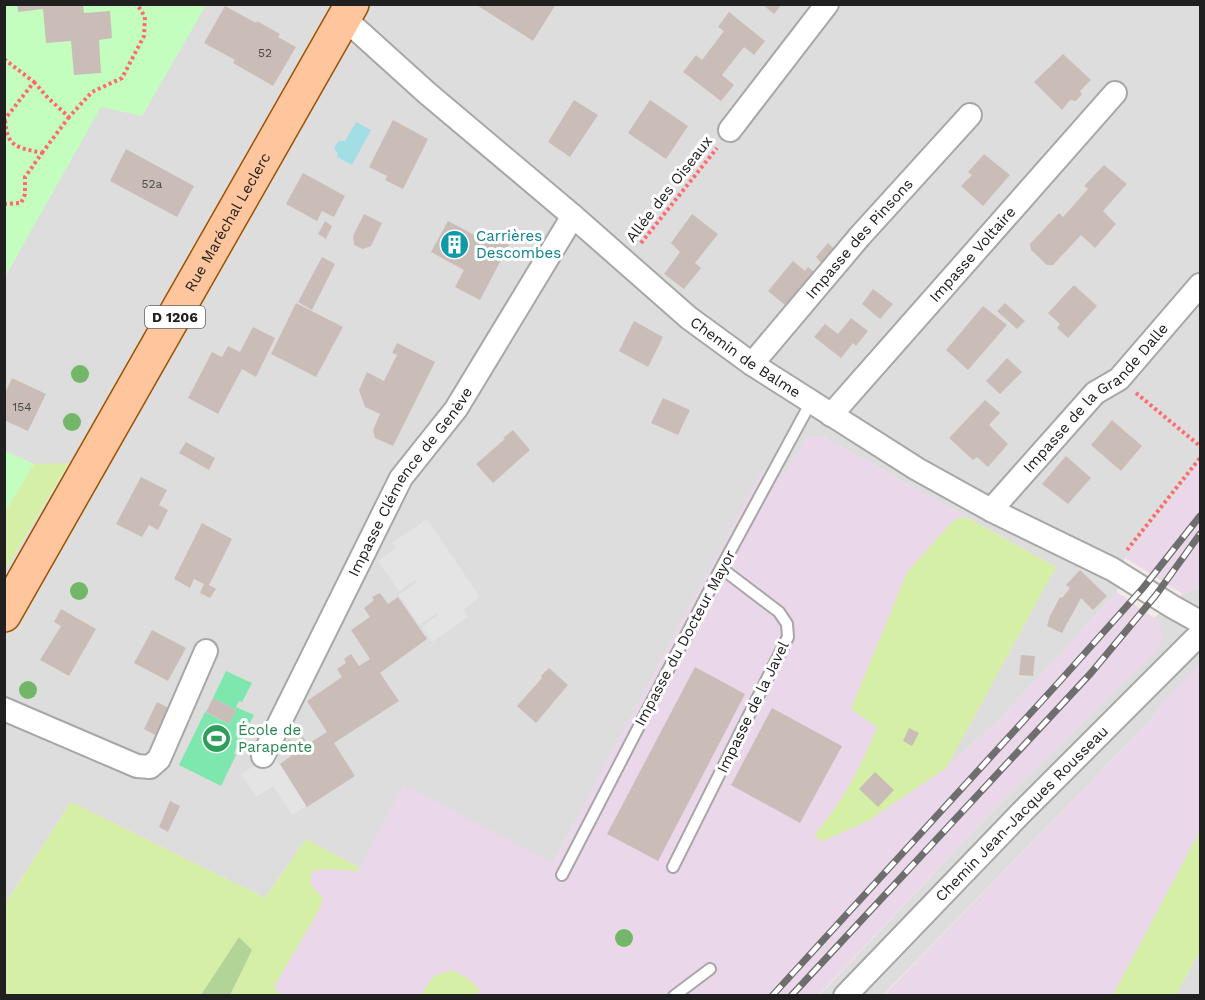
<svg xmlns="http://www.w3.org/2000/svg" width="1205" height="1000" font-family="'Work Sans',sans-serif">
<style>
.residential{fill:#dedddd}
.industrial{fill:#ebd7ea}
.grass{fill:#d6efa7}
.forest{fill:#b2d497}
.park{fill:#c4febf}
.pitch{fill:#7de7ae}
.parking{fill:#e4e4e4}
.water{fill:#a2dee3}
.building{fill:#cabdb8}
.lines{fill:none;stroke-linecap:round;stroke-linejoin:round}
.service-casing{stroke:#a7a7a7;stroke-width:14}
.minor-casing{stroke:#a7a7a7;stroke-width:26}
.primary-casing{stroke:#9c5100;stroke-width:36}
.path{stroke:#ff6970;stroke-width:4;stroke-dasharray:3 3;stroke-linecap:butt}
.service{stroke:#fff;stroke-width:10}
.minor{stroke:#fff;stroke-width:22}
.primary{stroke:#ffc69d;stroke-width:33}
.rail-casing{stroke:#6e6e6e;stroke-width:7}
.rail{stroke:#fff;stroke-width:4.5;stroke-dasharray:14;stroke-linecap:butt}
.tree{fill:#72b668}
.labels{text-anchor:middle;stroke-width:6;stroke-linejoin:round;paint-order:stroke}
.number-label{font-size:12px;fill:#4a4746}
.shield{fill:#fff;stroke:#636363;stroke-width:1.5}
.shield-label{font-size:14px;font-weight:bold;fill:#202020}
.street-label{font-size:15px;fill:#202020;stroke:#fff}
.culture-label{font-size:15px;fill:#0d838f;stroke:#fff;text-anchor:start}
.leisure-label{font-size:15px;fill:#27864d;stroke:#fff;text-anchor:start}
</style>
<rect width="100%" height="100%" fill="#f1ece5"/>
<!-- residential -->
<path class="residential" d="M4 5H1200V463L1125 558 1117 592 998 721 946 768 1056 567 822 436 807 437 782 479 763 470 553 863 404 786 360 868 306 839 265 898 71 802 5 904V571L69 464H34L5 512Z
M1200 587V665L1170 695 1152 719 883 995 819 996 992 811 1157 650 1160 625 1154 618 1183 594Z
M1200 950V995H1176Z"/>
<!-- industrial -->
<path class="industrial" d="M822 436 1056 567 947 767 998 721 1117 592 1154 618 1160 625 1163 637 1157 650 992 811 819 995 201 996 306 839 360 868 404 785 553 863 763 469 782 478 807 437Z
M1200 463V587L1183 594 1125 558Z
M1200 665V831L1113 995 883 996 1152 719 1170 695Z"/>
<!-- grass -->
<path class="grass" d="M69 463 5 571V512L34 464Z
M966 517 1056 567 946 768 868 821 820 842 815 834C843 801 861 767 877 727L851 709 907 572 954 520Z
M71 802 265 898 306 839 360 868 359 871 328 869 312 871 310 884 323 898 320 908 274 987 281 995H230L252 950 239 938 201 995 5 996V904Z
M1200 831V950L1176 995H1113Z
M452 970 469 979 480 990 474 995H421L434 976Z"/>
<!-- forest -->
<path class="forest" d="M239 937 252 950 230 995H201Z"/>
<!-- park -->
<path class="park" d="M5 5H206L142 116 101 107 5 277Z
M5 451 34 464 5 512Z"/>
<!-- pitch -->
<path class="pitch" d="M226 671 252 683 242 702 239 701 236 707 254 715 234 753 236 755 221 786 179 765 205 712 229 724 236 710 213 698Z"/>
<!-- parking -->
<path class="parking" d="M427 519 480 597 464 609 468 617 432 642 422 627 437 616V613L419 625 399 595 417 582 415 580 399 591 378 561 396 548 392 543Z
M273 754 306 806 292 815 273 786 256 797 241 774Z"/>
<!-- water -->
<path class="water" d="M356 122 371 130 352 165 337 157 338 154 334 148 339 141H345Z"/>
<!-- building -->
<path class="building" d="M17 4H83L84 13 110 11 112 38 99 40 101 73 74 75 71 41 46 43 43 9 18 12Z
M475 4H556L533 41Z
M762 4H782L774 14Z
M225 6 256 23 257 21 280 34 278 37 296 47 273 86 233 63 235 60 204 43Z
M729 12 765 41 754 55 744 47 722 75 734 85 721 101 683 72 696 55 702 60 724 31 718 27Z
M1063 54 1091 80 1080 91 1082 94 1076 101 1070 100 1062 110 1034 82Z
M574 100 598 115 570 157 548 142Z
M650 100 688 126 666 159 628 133Z
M393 120 428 139 403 189 385 180 387 176 369 167Z
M126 149 194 186 177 217 110 181Z
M984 154 1010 175 983 206 961 186 972 175 968 172Z
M1104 165 1127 184 1103 211 1116 224 1095 248 1081 235 1053 265H1047L1031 250 1030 244 1059 213 1063 217 1088 189 1084 186Z
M303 173 345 196 334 217 322 211 317 221 286 204Z
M364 214 382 223 371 246 363 249 354 245 353 236Z
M692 214 718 234 695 263 701 268 684 289 664 274 680 252 671 243Z
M325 221 332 226 326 239 318 234Z
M448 221 480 238 485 230 510 243 480 300 455 287 464 270 431 252Z
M828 243 836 251 824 266 816 257Z
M322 257 335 264 312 310 298 302Z
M793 261 805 271 808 267 817 274 798 296 795 294 785 305 768 291Z
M1074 285 1097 306 1068 338 1057 328 1060 324 1048 313Z
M873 289 893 304 880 319 862 304Z
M296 303 343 327 316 377 271 354Z
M1005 303 1025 321 1017 329 997 311Z
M983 306 1007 325 968 370 946 350Z
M851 318 868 331 856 346 853 343 841 358 814 337 825 324 838 334Z
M634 321 663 337 648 367 619 351Z
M253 327 275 338 256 377 242 369 218 414 188 398 212 352 222 357 228 346 240 352Z
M397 343 435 362 393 446 375 438 373 430 380 414 365 407 359 390 367 372 384 381 397 355 392 353Z
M1007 358 1022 372 1000 394 986 381Z
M12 378 46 394 28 431 4 420V395Z
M663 398 690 410 678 435 651 423Z
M985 400 1000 413 989 425 1008 444 988 467 977 457 973 460 949 438Z
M1112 420 1142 446 1121 471 1091 445Z
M513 430 530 450 493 483 476 464 505 439 503 438Z
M186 442 215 458 209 470 179 453Z
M1066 456 1091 478 1068 504 1042 484Z
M141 477 167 490 159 505 168 510 158 530 149 525 142 537 116 524Z
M202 523 232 539 209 585 216 589 210 598 200 593 204 584 194 579 190 588 174 579Z
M1080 570 1107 596 1093 610 1081 598 1062 633 1047 626 1050 616 1060 597 1062 598 1070 588 1066 585Z
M380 593 388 604 398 597 427 639 380 673 399 701 334 743 355 776 307 807 280 764 291 756 283 743 290 739 292 744 303 737 308 744 327 732 307 701 342 677 337 669 346 663 344 659 351 654 359 666 370 659 351 630 370 617 364 608 374 600 372 597Z
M61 609 96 629 69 676 40 660 61 626 54 622Z
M152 630 186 648 168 681 134 663Z
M1021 655 1035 656 1033 676 1019 675Z
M695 667 745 694 658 861 607 834Z
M549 668 568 685 536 723 517 706 542 678 541 676Z
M213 698 236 710 229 724 206 712Z
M157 702 169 708 157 736 144 729Z
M772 708 842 746 800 823 731 785Z
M909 728 919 733 912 746 903 741Z
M875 772 894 790 878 807 859 789Z
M170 801 180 806 168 832 159 827Z"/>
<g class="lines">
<defs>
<path id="service" d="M673 867 788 637 787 624 779 612 721 568
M562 875 721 568 811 402
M674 996 710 969"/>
<g id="minor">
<path id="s1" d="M344 18 427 93 573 216 689 318 752 364 917 469 991 510 1112 569 1173 607 1200 622"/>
<path d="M730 130 827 4"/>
<path id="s2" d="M752 364 860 236 970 115"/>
<path id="s3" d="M831 415 1115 93"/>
<path id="s4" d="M991 510 1095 393 1119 379 1200 285"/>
<path d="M4 709 137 766 150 767 159 759 206 651"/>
<path id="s5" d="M263 756 401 478 456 409 573 216"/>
<path id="s6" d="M845 996 1019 815 1200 634"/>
</g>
<g id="primary">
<path id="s7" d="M4 615 352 4"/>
</g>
</defs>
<!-- service casing -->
<use href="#service" class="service-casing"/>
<!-- minor casing -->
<use href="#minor" class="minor-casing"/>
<!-- primary casing -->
<use href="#primary" class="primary-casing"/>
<!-- path -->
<path class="path" d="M4 59 34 82 5 119
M34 82 48 98 69 117 92 92 122 78 144 36 145 17 137 4
M42 153 69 117
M4 204 21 203 25 194V177L42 153C17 147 7 148 5 119
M641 243 717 148
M1136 393 1200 446
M1127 550 1200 458"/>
<!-- service -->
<use href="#service" class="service"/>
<!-- minor -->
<use href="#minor" class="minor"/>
<!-- primary -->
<use href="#primary" class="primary"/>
<defs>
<path id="rail" d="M772 996 1060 681 1143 588 1200 516
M791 996 1091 673 1156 595 1200 534"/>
</defs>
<!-- rail casing -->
<use href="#rail" class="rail-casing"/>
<!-- rail -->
<use href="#rail" class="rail"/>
</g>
<!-- trees -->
<g class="tree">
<circle cx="80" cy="374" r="9"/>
<circle cx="72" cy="422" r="9"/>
<circle cx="79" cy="591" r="9"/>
<circle cx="28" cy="690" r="9"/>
<circle cx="624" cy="938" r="9"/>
</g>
<!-- icons -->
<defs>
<symbol id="building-disc" viewBox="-11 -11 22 22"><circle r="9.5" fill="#0f9aa8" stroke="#fff"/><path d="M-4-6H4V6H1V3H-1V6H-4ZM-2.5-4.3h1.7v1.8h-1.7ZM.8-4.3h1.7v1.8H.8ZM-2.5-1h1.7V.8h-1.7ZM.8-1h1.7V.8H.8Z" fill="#fff"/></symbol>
<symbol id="stadium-disc" viewBox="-11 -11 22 22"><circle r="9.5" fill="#2e9e5b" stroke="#fff"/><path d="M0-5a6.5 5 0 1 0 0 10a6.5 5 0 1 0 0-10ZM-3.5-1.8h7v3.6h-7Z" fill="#fff"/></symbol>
</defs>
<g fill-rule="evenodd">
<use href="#building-disc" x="438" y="228" width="33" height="33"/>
<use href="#stadium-disc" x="200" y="722" width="33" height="33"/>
</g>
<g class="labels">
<!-- number labels -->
<g class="number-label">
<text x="265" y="57">52</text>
<text x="152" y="188">52a</text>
<text x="22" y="411">154</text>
</g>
<!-- shield labels -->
<rect class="shield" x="145" y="306" width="60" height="22" rx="4.5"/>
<g class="shield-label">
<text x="175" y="322">D 1206</text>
</g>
<!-- street labels -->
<g class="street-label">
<text transform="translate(669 189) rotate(-52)" y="5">Allée des Oiseaux</text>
<text dy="5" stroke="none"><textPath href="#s7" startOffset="452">Rue Maréchal Leclerc</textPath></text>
<text dy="5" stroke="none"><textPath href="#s2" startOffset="165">Impasse des Pinsons</textPath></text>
<text dy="5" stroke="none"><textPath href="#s3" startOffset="214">Impasse Voltaire</textPath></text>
<text dy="5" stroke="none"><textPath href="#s1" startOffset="526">Chemin de Balme</textPath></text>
<text dy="5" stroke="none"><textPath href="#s4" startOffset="154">Impasse de la Grande Dalle</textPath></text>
<text dy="5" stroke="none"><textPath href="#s5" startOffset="312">Impasse Clémence de Genève</textPath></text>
<text transform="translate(685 638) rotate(-62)" y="5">Impasse du Docteur Mayor</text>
<text transform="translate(753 707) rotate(-64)" y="5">Impasse de la Javel</text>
<text dy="5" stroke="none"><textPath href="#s6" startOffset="254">Chemin Jean-Jacques Rousseau</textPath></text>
</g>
<!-- culture labels -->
<g class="culture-label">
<text x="476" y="241">Carrières<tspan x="476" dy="17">Descombes</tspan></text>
</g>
<!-- leisure labels -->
<g class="leisure-label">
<text x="238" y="735">École de<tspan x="238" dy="17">Parapente</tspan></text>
</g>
</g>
<!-- border -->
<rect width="1205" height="1000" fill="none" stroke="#202020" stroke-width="12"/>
</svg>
